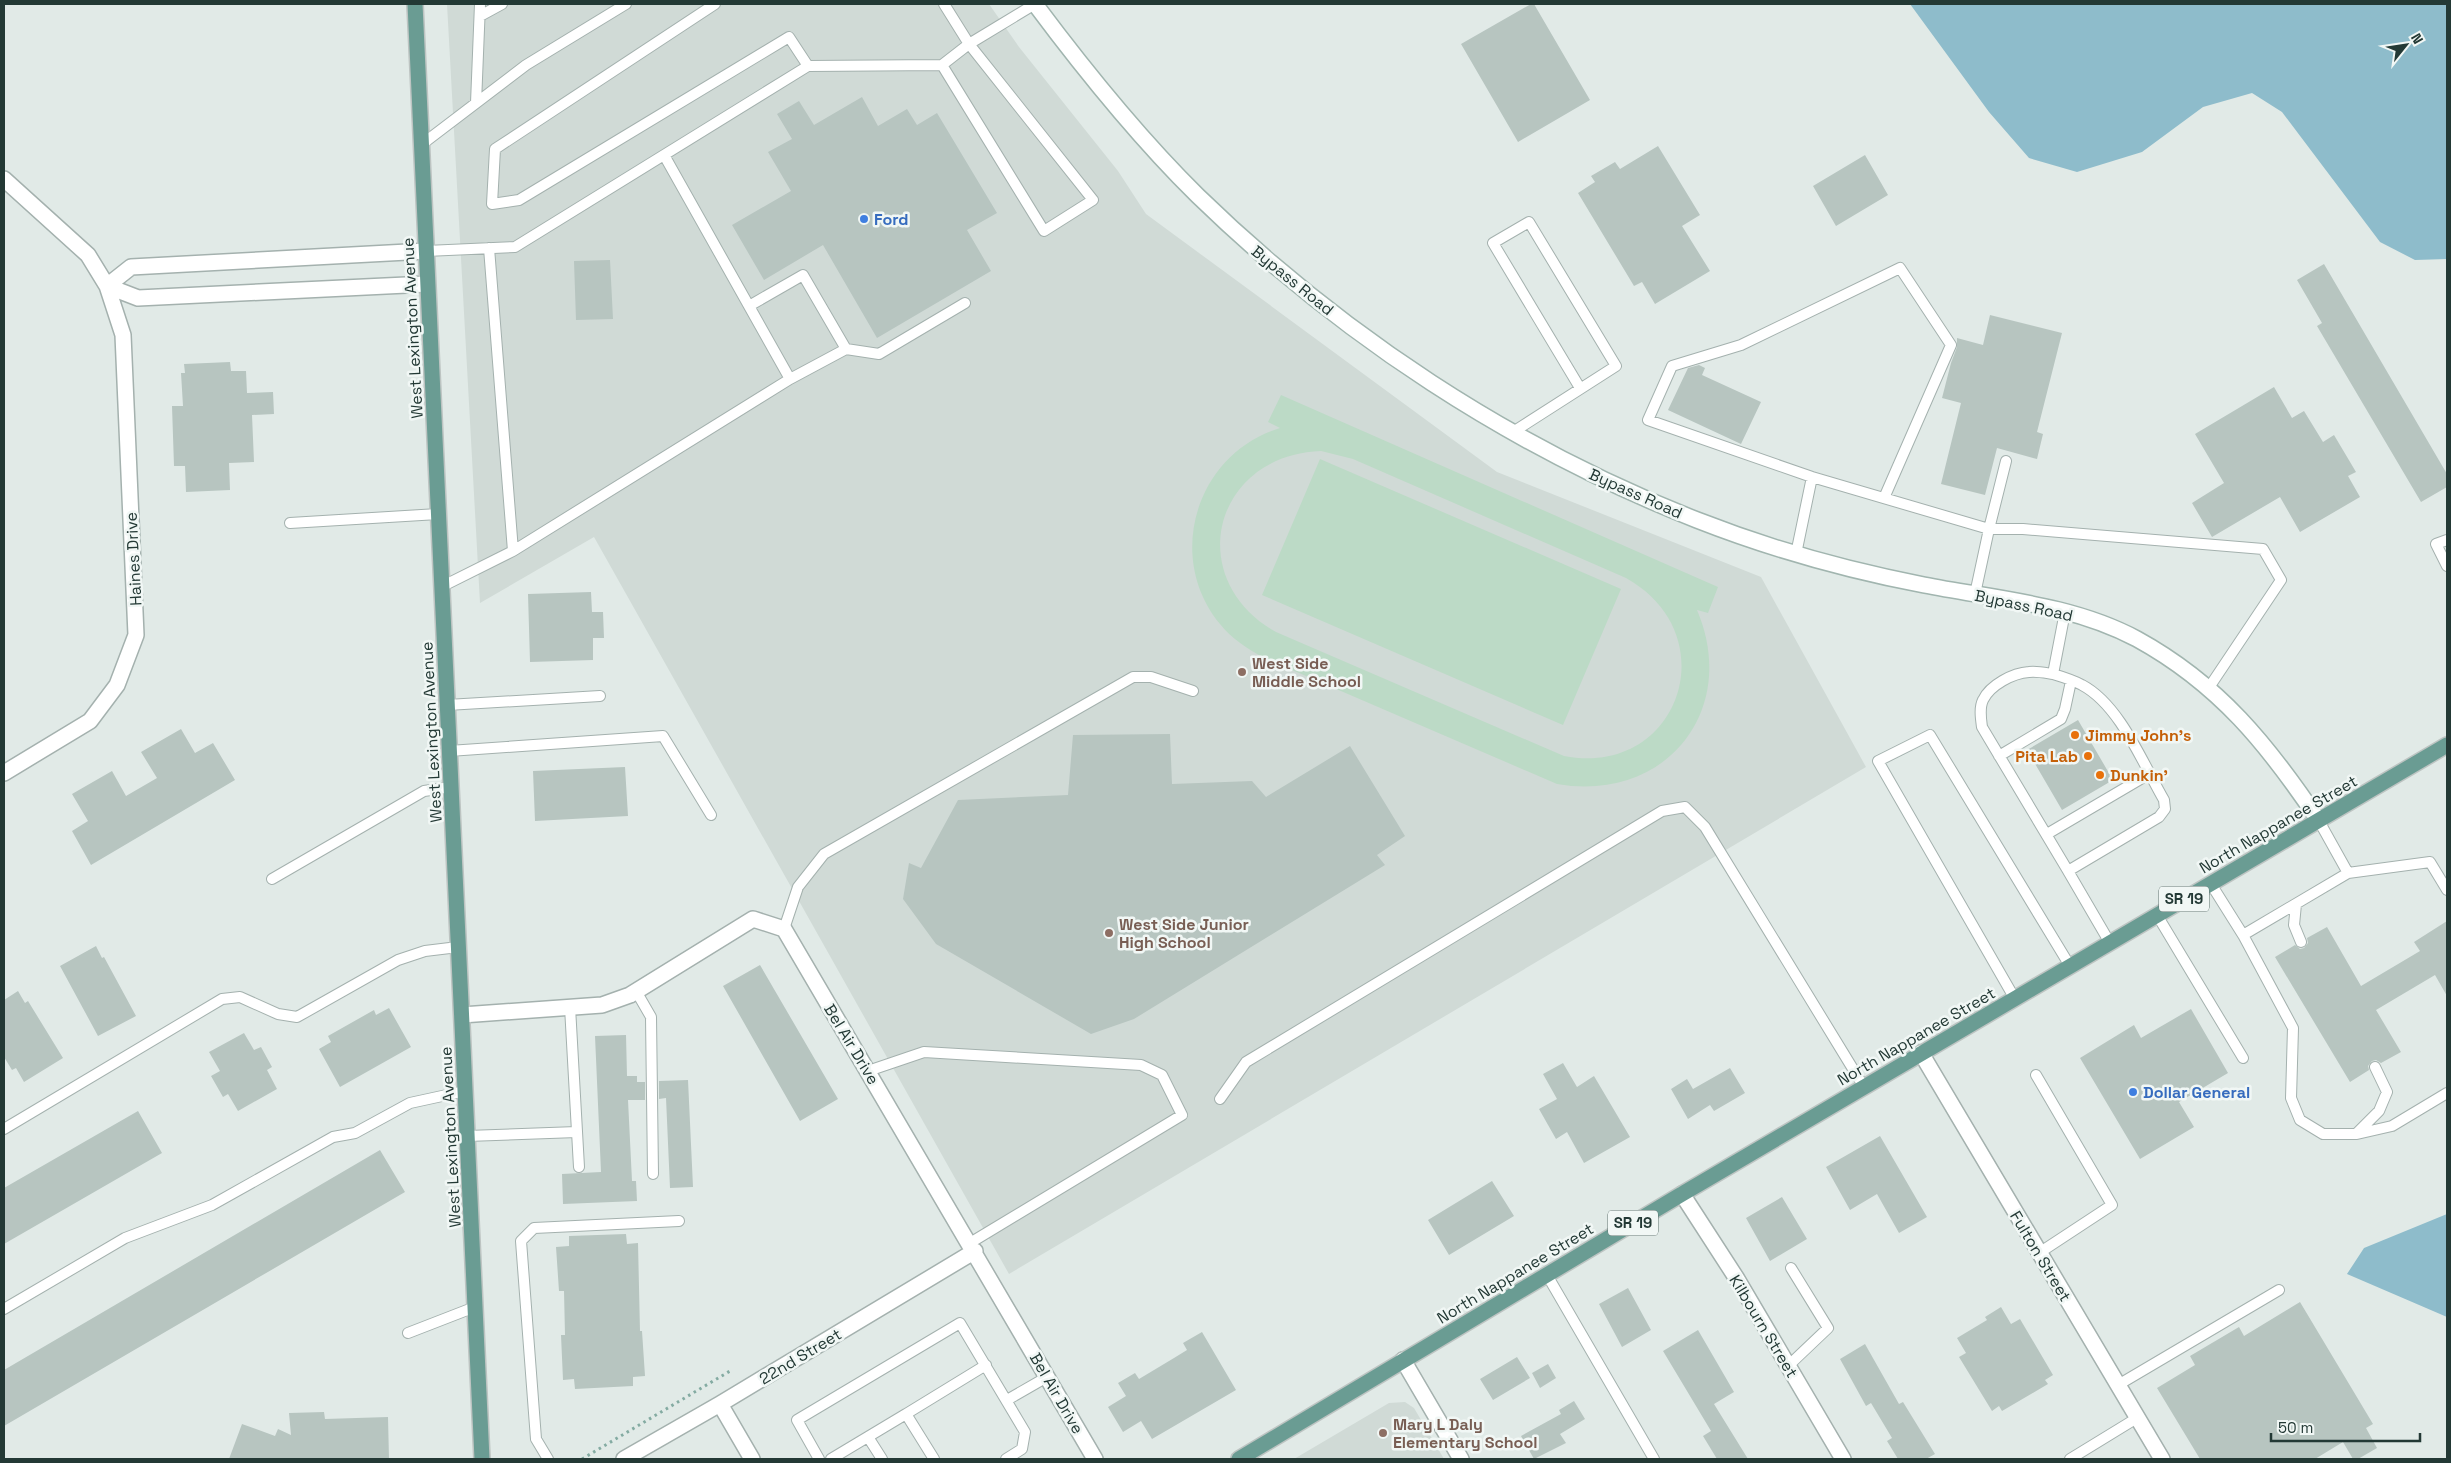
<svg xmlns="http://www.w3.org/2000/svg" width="2451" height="1463" font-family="'Space Grotesk',sans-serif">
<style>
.built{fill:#d0dad6}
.green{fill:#bcdac6;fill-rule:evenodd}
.water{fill:#8ebccb}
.building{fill:#b7c5c0}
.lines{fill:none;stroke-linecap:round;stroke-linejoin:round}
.lane-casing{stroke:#a4b1ae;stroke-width:12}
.street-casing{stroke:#a4b1ae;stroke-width:18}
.secondary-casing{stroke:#a1b5af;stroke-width:18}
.primary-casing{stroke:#bdc4c2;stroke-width:18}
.path{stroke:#84aba2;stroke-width:3;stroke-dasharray:2.5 4;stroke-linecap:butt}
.lane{stroke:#fff;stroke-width:10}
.street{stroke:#fff;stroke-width:15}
.secondary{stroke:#fff;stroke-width:15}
.primary{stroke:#6a9c93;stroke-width:15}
.shop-dot{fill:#3f7fe0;stroke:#f1f7f5;stroke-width:2}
.education-dot{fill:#8d6e63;stroke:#f1f7f5;stroke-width:2}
.food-dot{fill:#e8710a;stroke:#f1f7f5;stroke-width:2}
.labels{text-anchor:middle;stroke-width:5;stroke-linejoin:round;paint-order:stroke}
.shield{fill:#f1f7f5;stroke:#61726f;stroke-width:1}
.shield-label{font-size:15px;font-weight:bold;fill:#233935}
.shop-label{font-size:16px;font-weight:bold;fill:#366cbe;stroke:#f1f7f5;text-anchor:start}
.street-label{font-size:16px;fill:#233935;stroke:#f1f7f5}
.education-label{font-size:16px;font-weight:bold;fill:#785e54;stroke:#f1f7f5;text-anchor:start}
.food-label{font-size:16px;font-weight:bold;fill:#c56008;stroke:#f1f7f5;text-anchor:start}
</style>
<rect width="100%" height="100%" fill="#e1eae7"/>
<!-- built -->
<path class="built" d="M447 4H989L1019 47 1118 171 1146 214 1497 472 1761 577 1866 767 1009 1274 594 537 480 603Z
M1405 1402 1414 1408 1444 1459H1294L1389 1403Z"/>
<!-- green -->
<path class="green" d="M1281 395 1718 587 1708 613 1697 610C1740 711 1665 803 1557 784L1264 658C1248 649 1232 639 1220 624 1164 556 1197 453 1280 428L1268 422ZM1321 451 1353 459 1626 578C1728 635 1679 778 1564 756L1276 632C1182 579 1213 455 1321 451Z
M1320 459 1621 589 1563 725 1262 595Z"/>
<!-- water -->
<path class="water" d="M1910 4H2447V259L2415 260 2380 242 2282 112 2252 93 2203 107 2142 152 2077 172 2029 158 1989 112Z
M2447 1214V1317L2347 1274 2364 1248Z"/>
<!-- building -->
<path class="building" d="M1531 4H1534L1590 100 1518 142 1461 44Z
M862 97 878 126 907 109 917 125 937 113 997 213 967 230 991 271 877 338 823 245 764 280 732 225 791 191 768 152 792 139 777 114 799 101 814 125Z
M1658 146 1700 215 1682 226 1710 271 1655 304 1642 282 1634 286 1578 193 1595 182 1591 176 1615 162 1620 169Z
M1865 155 1888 195 1836 226 1813 186Z
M610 260 613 319 576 320 574 261Z
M2324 264 2447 474V487L2421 502 2317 326 2322 323 2297 280Z
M1990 315 2062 333 2037 432 2043 434 2037 459 1997 448 1985 495 1941 484 1961 403 1942 398 1951 363 1957 347V338L1983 345Z
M230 362 231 371H246L247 393 273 392 274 414 252 415 254 462 229 463 230 490 186 492 185 466H174L172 406H183L181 373H185L184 364Z
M1699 365 1705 368 1702 375 1761 402 1741 444 1668 410 1688 368Z
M2274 387 2292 418 2304 411 2323 442 2334 435 2356 472 2348 476 2360 497 2300 532 2280 497 2212 537 2192 503 2224 483 2195 434Z
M591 592 592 612H603L604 638H593V660L530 662 528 594Z
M2078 720 2113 780 2062 810 2027 750Z
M181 729 195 753 213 743 235 780 91 865 72 831 88 821 72 794 112 771 126 796 157 778 141 752Z
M1170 734 1172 784 1252 781 1266 797 1350 746 1405 836 1377 855 1385 865 1134 1019 1091 1034 936 944 903 899 909 863 921 868 958 800 1068 795 1073 735Z
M625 767 628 816 535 821 533 771Z
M2447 921V996L2435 975 2376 1010 2401 1052 2381 1063 2376 1060 2372 1061 2368 1066 2369 1070 2350 1082 2275 957 2295 945 2300 949 2304 948 2308 943 2307 938 2327 927 2361 986 2420 951 2414 942Z
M96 946 102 958 104 957 136 1016 98 1036 60 966Z
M760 965 838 1099 800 1121 723 986Z
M18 991 25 1003 28 1001 63 1058 24 1082 16 1068 12 1070 4 1057V1000Z
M389 1008 411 1047 340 1087 319 1049 331 1042 328 1036 374 1010 376 1015Z
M2191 1009 2228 1073 2179 1102 2194 1127 2140 1159 2080 1058 2134 1025 2141 1038Z
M244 1033 254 1050 261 1047 272 1067 267 1070 277 1089 238 1111 228 1094 223 1097 211 1076 220 1071 209 1052Z
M626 1035 627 1076H637V1082H645V1100H628L632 1181H636L637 1201 563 1204 562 1174 601 1172 595 1036Z
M1563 1063 1577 1087 1594 1076 1630 1137 1584 1163 1567 1132 1556 1139 1539 1109 1557 1099 1543 1074Z
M1730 1068 1745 1093 1714 1111 1710 1105 1688 1119 1671 1089 1687 1079 1693 1089Z
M688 1080 693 1187 670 1188 666 1098 659 1099V1081Z
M138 1111 162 1153 4 1244V1188Z
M1880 1136 1927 1217 1899 1233 1877 1194 1850 1210 1826 1167Z
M380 1150 405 1192 4 1426V1370Z
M1492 1181 1514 1216 1449 1255 1428 1220Z
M1782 1197 1807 1239 1770 1261 1746 1218Z
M626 1234 627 1244 638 1243 640 1331H642L645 1376 633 1377V1386L575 1389 574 1379 563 1380 561 1335H565L564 1291H559L556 1247 569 1246V1236Z
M1628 1288 1651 1330 1622 1347 1599 1304Z
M2300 1302 2373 1424 2366 1428 2377 1448 2358 1459H2353L2343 1442 2315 1459H2200L2157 1388 2195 1365 2190 1356 2239 1327 2244 1336Z
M2001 1307 2011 1324 2020 1319 2053 1375 2045 1380 2048 1384 2002 1411 1999 1406 1992 1411 1959 1357 1966 1353 1957 1338 1987 1320 1985 1317Z
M1698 1330 1734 1392 1714 1404 1748 1459H1717L1703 1436 1711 1431 1663 1351Z
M1202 1332 1236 1390 1152 1439 1141 1421 1123 1432 1108 1407 1126 1396 1118 1383 1135 1373 1139 1379 1174 1358 1187 1350 1183 1343Z
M1865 1344 1899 1404 1903 1402 1935 1454 1926 1459H1898L1887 1441 1892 1438 1871 1403 1866 1406 1840 1359Z
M1517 1357 1530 1378 1493 1400 1480 1379Z
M1548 1364 1556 1378 1540 1388 1532 1373Z
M1574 1401 1585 1419 1560 1434 1566 1443 1534 1459 1521 1436 1561 1414 1559 1410Z
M324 1412 325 1419 388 1417 389 1459H229L242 1424 275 1436 278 1429 291 1435 289 1413Z"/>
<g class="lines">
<defs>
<path id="lane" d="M715 4 495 149 492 204 519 200 789 37 808 66
M480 16 502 4
M942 65 969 44 944 4
M476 103 480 4
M421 145 526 65 626 4
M426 251 515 247 808 66 942 65 1044 231 1093 200 969 44 1035 4
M749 306 803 275 846 349
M790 379 846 349 879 354 965 303
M1513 432 1616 366 1529 222 1493 243 1580 388
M1884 498 1951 345 1900 268 1741 345 1672 366 1648 420 1812 477 1989 529 2006 461
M290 523 438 514
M2447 540 2436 544 2447 566
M513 551 790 379 664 155
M1796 554 1812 477
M441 587 513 551 489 248
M1975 594 1989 529H2023L2263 549 2281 580 2208 689
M2065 612 2053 674C2063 677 2073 680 2082 685 2120 705 2143 764 2164 800L2165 809 2159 817 2068 871 2110 943
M2053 674C2046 673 2037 671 2029 672 2013 673 1990 685 1983 700 1979 708 1981 719 1982 727L2068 871
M447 705 600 696
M449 751 663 736 711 815
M1999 756 2061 719 2065 709 2071 681
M2047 834 2149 774
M2348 873 2430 862 2447 890
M272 879 424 791 451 787
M2211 884 2243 935 2293 1028 2291 1098 2300 1120 2323 1134H2356L2379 1111 2387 1092 2375 1067
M2296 904 2294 925 2301 942
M2157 915 2243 1058
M784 929 798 887 824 854 1133 677H1151L1193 691
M2243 935 2348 873 2319 821
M636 991 651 1017 653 1174
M2015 999 1878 761 1930 735 2070 966
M570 1007 579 1167
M868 1071 924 1052 1141 1065 1162 1075 1182 1115 970 1243
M2036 1075 2112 1205 2039 1253
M1220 1099 1246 1062 1662 811 1685 807 1705 827 1864 1087
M4 1129 222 999 240 997 278 1014 297 1017 398 960 425 951 458 947
M2357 1134 2392 1126 2447 1093
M467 1136 577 1132
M1547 1275 1654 1459
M4 1309 125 1238 212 1205 333 1137 355 1133 410 1103 465 1091
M408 1333 475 1307
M1788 1366 1828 1328 1791 1268
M2118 1385 2279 1290
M1007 1400 1047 1377
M906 1414 986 1365
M868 1437 882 1459
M548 1459 536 1439 521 1241 534 1228 679 1221
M819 1459 797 1420 960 1323 1025 1432 1022 1449 1006 1459
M831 1459 906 1414 934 1459
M2070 1459 2137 1418"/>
<path id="street" d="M4 179 88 255 107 286 123 335 136 635 117 685 90 721 4 773
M426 251 131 267 107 286 138 298 427 284
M462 1015 602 1005 630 995 753 919 784 929 1095 1459
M1921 1053 2162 1459
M1682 1194 1737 1279 1843 1459
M1403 1360 1461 1459
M720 1404 752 1459
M624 1459 720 1404 975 1251"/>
<path id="secondary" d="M1035 4C1085 71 1138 137 1198 196 1341 335 1511 447 1697 520 1771 549 1846 570 1924 585 1995 599 2072 604 2137 639 2219 684 2268 745 2319 821"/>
<path id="primary" d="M415 4 482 1459
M1239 1459 1682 1194 2447 745"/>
</defs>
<!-- lane casing -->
<use href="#lane" class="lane-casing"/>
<!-- street casing -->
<use href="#street" class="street-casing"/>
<!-- secondary casing -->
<use href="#secondary" class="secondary-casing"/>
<!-- primary casing -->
<use href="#primary" class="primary-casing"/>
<!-- path -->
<path class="path" d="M582 1459 730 1371"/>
<!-- lane -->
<use href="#lane" class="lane"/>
<!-- street -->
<use href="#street" class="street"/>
<!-- secondary -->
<use href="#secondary" class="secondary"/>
<!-- primary -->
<use href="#primary" class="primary"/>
</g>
<!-- markers -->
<g class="shop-dot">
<circle cx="864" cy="219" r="5"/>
<circle cx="2133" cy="1092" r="5"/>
</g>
<g class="education-dot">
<circle cx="1242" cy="672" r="5"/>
<circle cx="1109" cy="933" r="5"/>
<circle cx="1383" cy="1433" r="5"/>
</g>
<g class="food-dot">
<circle cx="2075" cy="735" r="5"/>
<circle cx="2088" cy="756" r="5"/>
<circle cx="2100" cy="775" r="5"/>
</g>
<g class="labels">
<!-- shield labels -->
<g class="shield">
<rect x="2159" y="886.5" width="50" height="25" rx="4"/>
<rect x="1608" y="1210.5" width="50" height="25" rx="4"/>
</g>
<g class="shield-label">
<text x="2184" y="904">SR 19</text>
<text x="1633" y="1228">SR 19</text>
</g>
<!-- shop labels -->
<g class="shop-label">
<text x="874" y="225">Ford</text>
<text x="2143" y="1098">Dollar General</text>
</g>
<!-- street labels -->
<g class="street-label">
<text transform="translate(1293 280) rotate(39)" y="6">Bypass Road</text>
<text transform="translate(412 328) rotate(-93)" y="6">West Lexington Avenue</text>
<text transform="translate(1636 493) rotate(24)" y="6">Bypass Road</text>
<text transform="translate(133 559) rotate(-93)" y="6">Haines Drive</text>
<text transform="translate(2024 605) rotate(12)" y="6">Bypass Road</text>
<text transform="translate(431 732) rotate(-93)" y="6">West Lexington Avenue</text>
<text transform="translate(2278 824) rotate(-30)" y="6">North Nappanee Street</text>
<text transform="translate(1916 1036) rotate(-30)" y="6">North Nappanee Street</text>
<text transform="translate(852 1044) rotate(59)" y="6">Bel Air Drive</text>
<text transform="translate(450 1137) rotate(-93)" y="6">West Lexington Avenue</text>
<text transform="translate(2041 1256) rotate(59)" y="6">Fulton Street</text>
<text transform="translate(1515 1273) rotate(-31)" y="6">North Nappanee Street</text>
<text transform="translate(1764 1326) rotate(59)" y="6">Kilbourn Street</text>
<text transform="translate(800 1356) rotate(-31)" y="6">22nd Street</text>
<text transform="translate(1057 1393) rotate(60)" y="6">Bel Air Drive</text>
</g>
<!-- education labels -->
<g class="education-label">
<text x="1252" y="669">West Side<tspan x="1252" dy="18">Middle School</tspan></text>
<text x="1119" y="930">West Side Junior<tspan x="1119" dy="18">High School</tspan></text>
<text x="1393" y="1430">Mary L Daly<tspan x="1393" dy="18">Elementary School</tspan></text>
</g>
<!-- food labels -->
<g class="food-label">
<text x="2085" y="741">Jimmy John's</text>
<text x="2078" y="762" text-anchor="end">Pita Lab</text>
<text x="2110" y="781">Dunkin'</text>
</g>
</g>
<!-- border -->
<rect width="2451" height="1463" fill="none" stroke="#233935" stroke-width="10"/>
<!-- north arrow -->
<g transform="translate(2406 45) rotate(60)" stroke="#f1f7f5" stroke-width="4" paint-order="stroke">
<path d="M0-4L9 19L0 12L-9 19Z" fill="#233935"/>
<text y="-8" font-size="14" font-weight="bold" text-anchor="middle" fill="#233935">N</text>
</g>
<!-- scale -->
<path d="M2271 1433v8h149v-8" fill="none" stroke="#233935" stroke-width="2.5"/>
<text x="2278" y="1433" font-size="15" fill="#233935" stroke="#f1f7f5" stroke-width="4" paint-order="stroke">50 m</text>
</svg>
